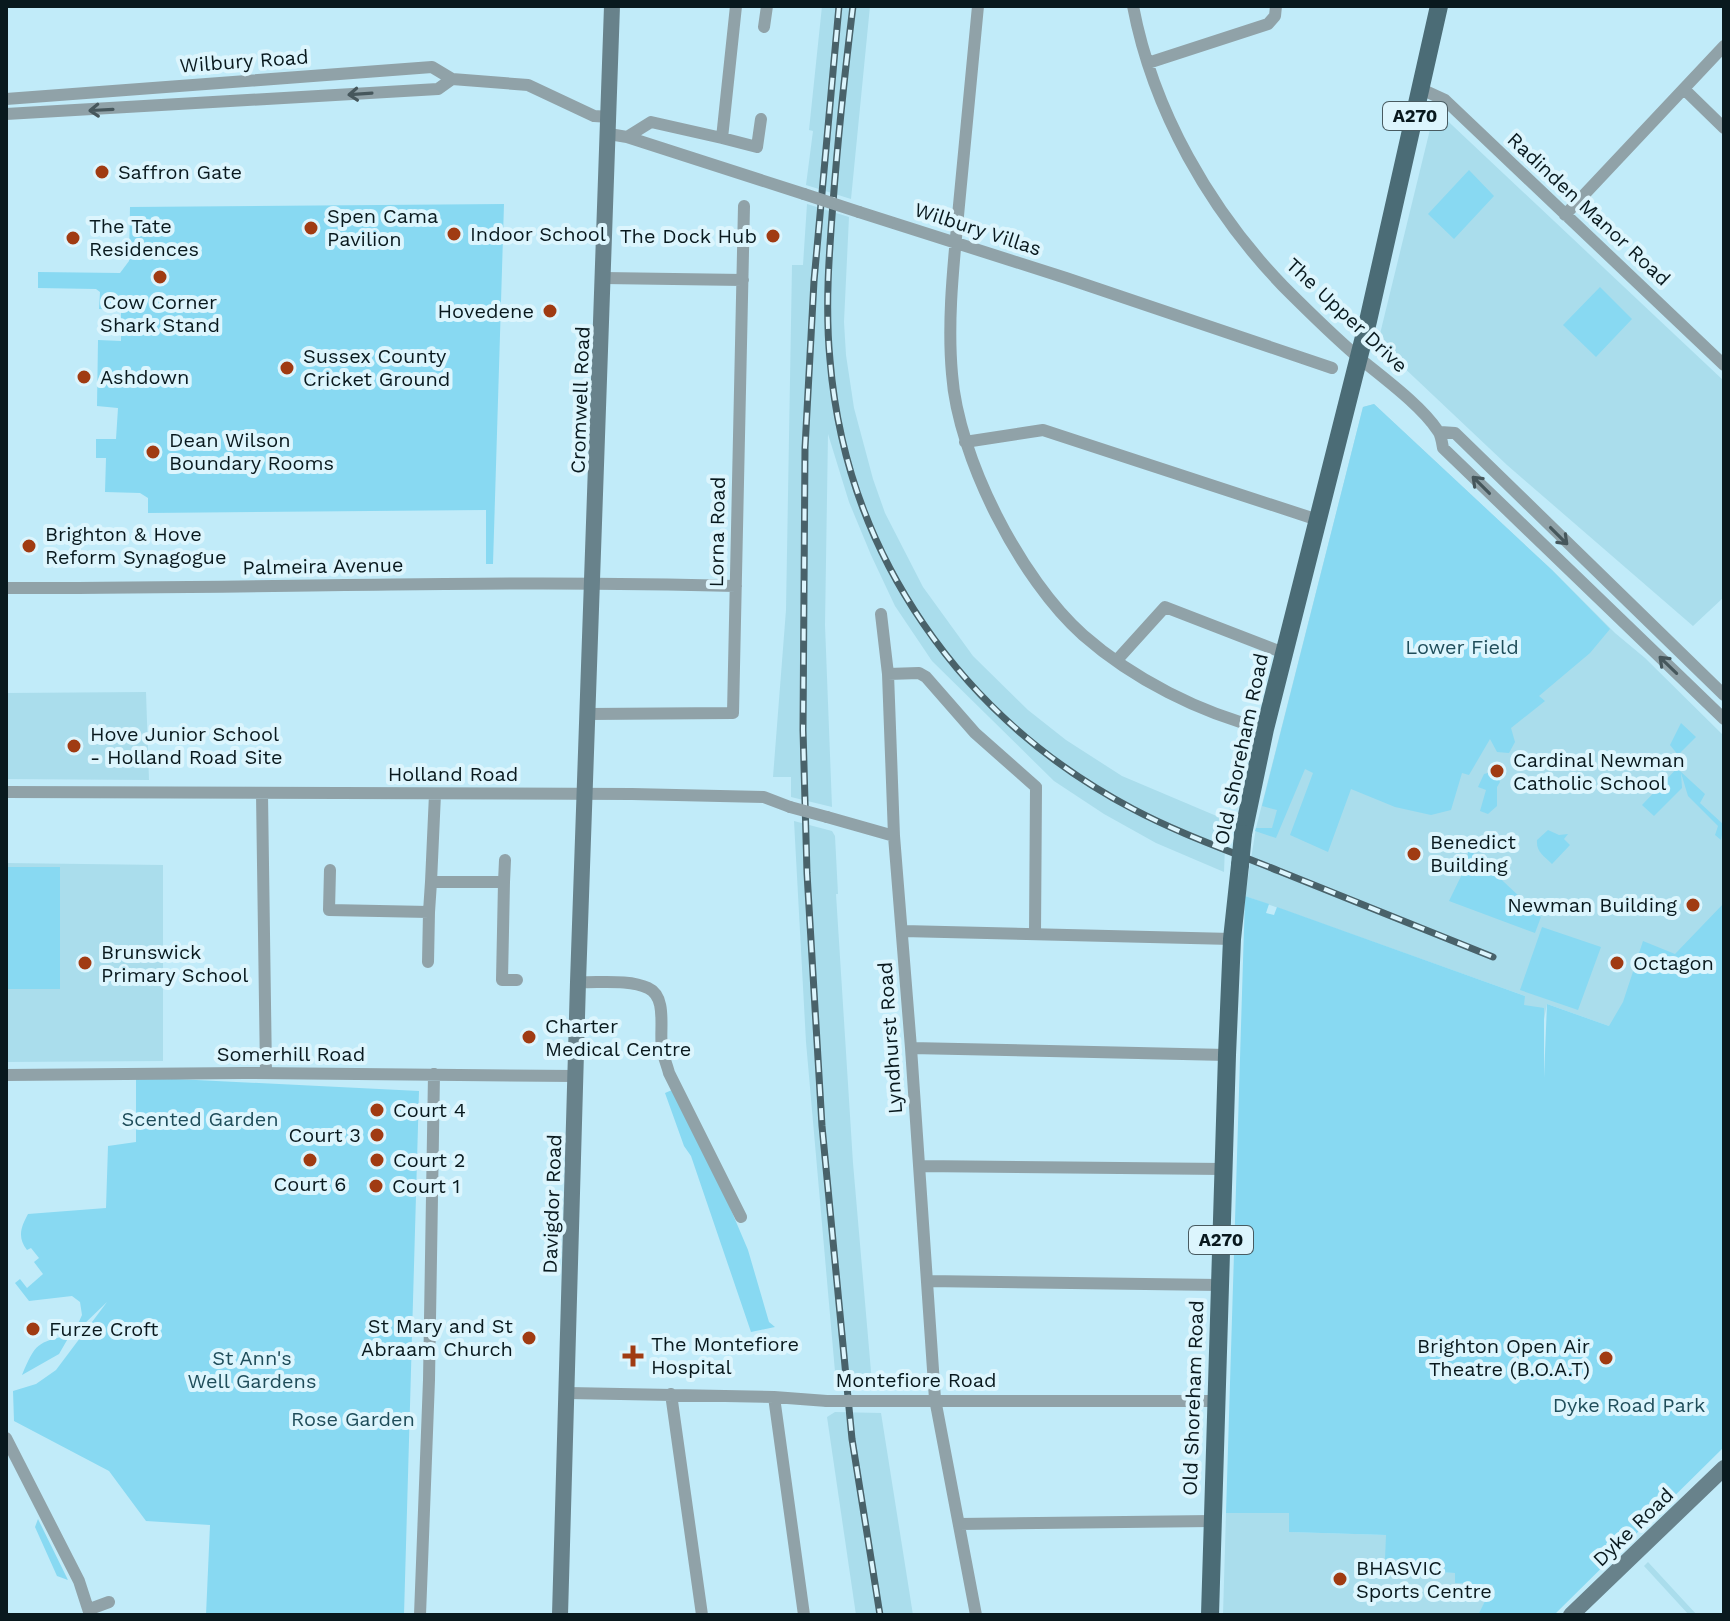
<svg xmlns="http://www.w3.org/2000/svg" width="1730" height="1621" font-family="'Work Sans',sans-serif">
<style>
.built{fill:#aaddec}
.green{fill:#88d9f2}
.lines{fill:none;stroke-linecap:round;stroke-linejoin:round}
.street{stroke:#90a2a8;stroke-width:12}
.secondary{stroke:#68828b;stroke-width:16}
.primary{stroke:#4b6c76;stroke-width:18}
.rail-casing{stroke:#49626a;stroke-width:7}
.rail{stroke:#dcf5fd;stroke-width:4;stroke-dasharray:12;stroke-linecap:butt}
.street-bridge{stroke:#90a2a8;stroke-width:12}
.primary-bridge{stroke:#4b6c76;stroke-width:18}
.oneway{stroke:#46575c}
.poi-dot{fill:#a03b12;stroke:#dcf5fd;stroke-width:3}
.labels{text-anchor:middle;stroke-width:8;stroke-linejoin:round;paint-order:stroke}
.shield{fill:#dcf5fd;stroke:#485b61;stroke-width:2}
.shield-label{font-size:18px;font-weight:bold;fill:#09191e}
.street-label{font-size:20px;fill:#09191e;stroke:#dcf5fd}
.poi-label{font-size:20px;fill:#09191e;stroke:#dcf5fd;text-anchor:start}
.park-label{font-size:20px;fill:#1f4d5a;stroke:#dcf5fd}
</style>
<rect width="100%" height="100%" fill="#c1ebf9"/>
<!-- built -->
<path class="built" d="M822 6H870L851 199 806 185 813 131 809 130Z
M1435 109 1724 381V597L1693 626 1507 465 1380 345 1379 338Z
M807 204 849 217 844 322 846 355 854 408 873 479 885 513 923 587 973 656 1028 710 1066 740 1122 776 1226 820 1224 872 1156 843 1104 814 1054 781 932 661 895 606 871 555 849 502 828 434 825 625 832 807 791 797V777H773L786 610 792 265H803Z
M1374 404 1552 570 1615 633 1645 658 1724 736V1067L1547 1004 1530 1091 1467 1080 1525 996 1245 896 1256 828 1363 407Z
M146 692 149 780 6 779V693Z
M794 821 832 831 835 836 838 894H836L853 1163 872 1383H836L806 1042Z
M6 863 163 865V1061L6 1062Z
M835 1412 881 1413 913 1615H856L827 1417Z
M1226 1513H1289L1290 1532 1386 1535 1415 1560 1414 1571 1455 1573V1583L1494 1585 1478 1615H1223Z
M1648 1562 1697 1615H1689L1644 1566Z"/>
<!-- green -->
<path class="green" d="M1469 170 1494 196 1454 239 1428 214Z
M504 204 493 564H486V510L148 513V498L140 493 105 492 106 458H96V439H116L118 408 97 406 98 340 121 341V310L99 309 100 292 96 289 38 288V272L120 273 129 261 130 207Z
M1600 287 1632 319 1596 357 1563 325Z
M1374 404 1552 570 1610 629 1590 653 1539 696 1545 701 1511 728 1515 742 1509 753 1497 752 1490 739 1469 775 1462 773 1451 810 1431 815 1395 807 1351 789 1328 852 1290 835 1313 773 1305 769 1276 838 1255 831 1256 828H1272L1277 810 1262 806 1363 407Z
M1681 723 1696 737 1678 755 1670 745Z
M1682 763 1680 771 1705 794 1700 803 1724 825 1721 840 1715 835 1718 826 1688 796 1681 773 1682 788 1654 816 1642 805Z
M1492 772 1497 775 1500 782 1497 787V806L1488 814 1480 811 1486 790 1478 787 1484 774Z
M1548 830 1559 835 1568 834 1564 839 1570 845 1552 864C1544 856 1536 852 1537 840Z
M1469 849 1541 917 1535 933 1449 901 1464 870Z
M6 867H60V989H6Z
M1245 896 1269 904 1266 913 1274 915 1277 907 1525 996 1524 1005 1544 1008V1078L1547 1004 1609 1026 1623 1002 1643 941 1675 954 1724 903V1447L1554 1615H1478L1493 1585 1455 1583V1573L1414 1571V1560L1385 1559 1386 1535 1289 1532V1513H1226Z
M1542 927 1601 947 1578 1010 1520 990Z
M136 1077 419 1091 404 1615H206L210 1525 146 1521 109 1471 14 1421 13 1391 36 1384 56 1370 107 1302 80 1328 77 1326 82 1315 80 1302 72 1296 29 1301 15 1283 20 1279 27 1288 43 1274 34 1262 39 1258 31 1248 27 1250C17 1237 21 1227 28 1214L106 1208 108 1146 136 1142Z
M672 1090 723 1191 748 1250 769 1322 775 1327 751 1332 691 1156 684 1146 665 1093Z
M70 1335 59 1354 22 1375C35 1344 37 1342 70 1335Z
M38 1519 68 1580 57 1576 35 1527Z"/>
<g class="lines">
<!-- street -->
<path class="street" d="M978 6C972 72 965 139 959 205 954 261 947 318 952 374 958 458 1021 580 1083 635 1133 679 1200 713 1265 729
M1133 6C1153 111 1210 210 1283 286 1307 310 1332 335 1358 357 1382 377 1421 405 1438 431 1441 435 1442 442 1443 448L1724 719
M764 27 767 6
M1148 63 1268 24 1275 16 1276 6
M1421 89 1445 100 1724 365
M1685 90 1724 128
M6 99 432 67 452 79 528 85 594 116 610 117
M6 114 438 89 452 79
M609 134 627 137 804 194
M627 137 651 122 722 138 736 6
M722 138 757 147 761 119
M859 212 1066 278 1332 368
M1565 215 1724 46
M604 278 743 280
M1440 432 1455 433 1724 695
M965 442 1043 430 1318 520
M6 588C250 589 493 579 736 586
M881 614 888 674 894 836 911 1048 935 1399 976 1615
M1117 660 1165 607 1284 653
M888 674 919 673 926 677 975 733 1036 787 1035 934
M588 714 733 713 744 206
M6 792 632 794 764 797 790 807
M262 794 266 1073
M827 817 894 836
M330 870 329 910 429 912 431 882H504L502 980H517
M431 882 435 794
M504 882 505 860
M903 931 1232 939
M428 962 429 912
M578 982C599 983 629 979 648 988 668 997 659 1031 662 1048 663 1056 667 1065 669 1073L741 1217
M911 1048 1227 1055
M6 1075 244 1073 576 1076
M919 1166 1224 1169
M927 1281 1219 1285
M568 1393 774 1397 827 1401
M671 1394 702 1615
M774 1397 804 1615
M874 1401H1216
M6 1438 79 1581 90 1615
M959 1524 1212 1521
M90 1609 109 1602
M420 1615 429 1380 434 1074"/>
<!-- secondary -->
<path class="secondary" d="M560 1615 578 982 612 6
M1571 1615 1724 1468"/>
<!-- primary -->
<path class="primary" d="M1243 834 1265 729 1368 321 1439 6
M1210 1615 1227 1055 1232 939 1240 865"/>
<defs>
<path id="rail" d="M839 6 814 281 805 448 803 730 807 873 822 1126 852 1439 880 1615
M853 6C845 71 838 137 833 203 829 255 825 308 830 360 846 555 962 719 1133 809 1180 834 1230 851 1279 871 1350 899 1421 928 1493 957"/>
</defs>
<!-- rail casing -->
<use href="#rail" class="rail-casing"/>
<!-- rail -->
<use href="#rail" class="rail"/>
<!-- street-bridge -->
<path class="street-bridge" d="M804 194 859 212
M790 807 827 817
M827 1401H874"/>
<!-- primary-bridge -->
<path class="primary-bridge" d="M1240 865 1243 834"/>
</g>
<!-- one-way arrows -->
<defs><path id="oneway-shaft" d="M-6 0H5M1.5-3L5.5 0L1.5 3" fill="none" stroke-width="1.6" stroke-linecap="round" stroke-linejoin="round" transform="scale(2)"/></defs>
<g class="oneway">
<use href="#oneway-shaft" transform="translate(360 94) rotate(176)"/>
<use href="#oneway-shaft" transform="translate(101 110) rotate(177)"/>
<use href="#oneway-shaft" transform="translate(1481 485) rotate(-135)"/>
<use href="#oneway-shaft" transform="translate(1559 536) rotate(45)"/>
<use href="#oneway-shaft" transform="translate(1668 665) rotate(-136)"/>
</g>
<!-- markers -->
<g class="poi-dot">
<circle cx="102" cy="172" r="8"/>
<circle cx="311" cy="228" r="8"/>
<circle cx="454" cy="234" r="8"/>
<circle cx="773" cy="236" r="8"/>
<circle cx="73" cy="238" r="8"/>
<circle cx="160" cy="277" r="8"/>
<circle cx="550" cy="311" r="8"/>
<circle cx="287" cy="368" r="8"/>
<circle cx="84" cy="377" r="8"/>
<circle cx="153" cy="452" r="8"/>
<circle cx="29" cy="546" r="8"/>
<circle cx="74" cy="746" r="8"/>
<circle cx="1497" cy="771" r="8"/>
<circle cx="1414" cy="854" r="8"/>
<circle cx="1693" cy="905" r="8"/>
<circle cx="85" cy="963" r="8"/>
<circle cx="1617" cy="963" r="8"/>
<circle cx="529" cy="1037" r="8"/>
<circle cx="377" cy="1110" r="8"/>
<circle cx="377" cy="1135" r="8"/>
<circle cx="310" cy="1160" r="8"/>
<circle cx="377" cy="1160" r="8"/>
<circle cx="376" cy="1186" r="8"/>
<circle cx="33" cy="1329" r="8"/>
<circle cx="529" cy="1338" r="8"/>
<path d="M629 1344h8v8h8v8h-8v8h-8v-8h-8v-8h8z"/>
<circle cx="1606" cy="1358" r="8"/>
<circle cx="1340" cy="1579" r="8"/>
</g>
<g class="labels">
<!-- shield labels -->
<g class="shield">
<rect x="1383" y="102" width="64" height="28" rx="6"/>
<rect x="1189" y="1226" width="64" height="28" rx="6"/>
</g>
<g class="shield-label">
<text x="1415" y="122">A270</text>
<text x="1221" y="1246">A270</text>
</g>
<!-- street labels -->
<g class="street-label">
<text transform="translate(244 61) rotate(-4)" y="7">Wilbury Road</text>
<text transform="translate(1589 209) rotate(43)" y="7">Radinden Manor Road</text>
<text transform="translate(978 229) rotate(18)" y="7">Wilbury Villas</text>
<text transform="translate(1347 315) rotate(43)" y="7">The Upper Drive</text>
<text transform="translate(580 400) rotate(-88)" y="7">Cromwell Road</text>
<text transform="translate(717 532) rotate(-89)" y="7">Lorna Road</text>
<text transform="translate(323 566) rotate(-1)" y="7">Palmeira Avenue</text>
<text transform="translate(1241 749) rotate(-78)" y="7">Old Shoreham Road</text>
<text x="453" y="781">Holland Road</text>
<text transform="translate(890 1038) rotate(-94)" y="7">Lyndhurst Road</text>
<text x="291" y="1061">Somerhill Road</text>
<text transform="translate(552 1204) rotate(-88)" y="7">Davigdor Road</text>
<text x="916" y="1387">Montefiore Road</text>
<text transform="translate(1193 1398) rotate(-88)" y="7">Old Shoreham Road</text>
<text transform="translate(1633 1527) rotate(-44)" y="7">Dyke Road</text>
</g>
<!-- poi labels -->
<g class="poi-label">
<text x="118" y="179">Saffron Gate</text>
<text x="327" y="223">Spen Cama<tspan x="327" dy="23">Pavilion</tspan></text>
<text x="89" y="233">The Tate<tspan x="89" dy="23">Residences</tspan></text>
<text x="470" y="241">Indoor School</text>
<text x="757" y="243" text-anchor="end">The Dock Hub</text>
<text x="160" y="309" text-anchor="middle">Cow Corner<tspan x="160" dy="23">Shark Stand</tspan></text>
<text x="534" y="318" text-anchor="end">Hovedene</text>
<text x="303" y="363">Sussex County<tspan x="303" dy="23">Cricket Ground</tspan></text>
<text x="100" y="384">Ashdown</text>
<text x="169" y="447">Dean Wilson<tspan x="169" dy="23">Boundary Rooms</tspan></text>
<text x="45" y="541">Brighton &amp; Hove<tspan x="45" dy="23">Reform Synagogue</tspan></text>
<text x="90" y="741">Hove Junior School<tspan x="90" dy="23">- Holland Road Site</tspan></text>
<text x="1513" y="767">Cardinal Newman<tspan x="1513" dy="23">Catholic School</tspan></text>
<text x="1430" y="849">Benedict<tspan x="1430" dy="23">Building</tspan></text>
<text x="1677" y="912" text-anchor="end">Newman Building</text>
<text x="101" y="959">Brunswick<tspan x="101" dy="23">Primary School</tspan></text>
<text x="1633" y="970">Octagon</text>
<text x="545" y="1033">Charter<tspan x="545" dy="23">Medical Centre</tspan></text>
<text x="393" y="1117">Court 4</text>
<text x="361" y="1142" text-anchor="end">Court 3</text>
<text x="393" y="1167">Court 2</text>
<text x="310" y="1191" text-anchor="middle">Court 6</text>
<text x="392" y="1193">Court 1</text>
<text x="513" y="1333" text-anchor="end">St Mary and St<tspan x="513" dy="23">Abraam Church</tspan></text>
<text x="49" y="1336">Furze Croft</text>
<text x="651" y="1351">The Montefiore<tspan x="651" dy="23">Hospital</tspan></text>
<text x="1590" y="1353" text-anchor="end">Brighton Open Air<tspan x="1590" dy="23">Theatre (B.O.A.T)</tspan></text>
<text x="1356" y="1575">BHASVIC<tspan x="1356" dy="23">Sports Centre</tspan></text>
</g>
<!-- park labels -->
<g class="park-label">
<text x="1462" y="654">Lower Field</text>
<text x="200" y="1126">Scented Garden</text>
<text x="252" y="1365">St Ann's<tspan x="252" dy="23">Well Gardens</tspan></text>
<text x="1629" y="1412">Dyke Road Park</text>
<text x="353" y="1426">Rose Garden</text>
</g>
</g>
<!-- border -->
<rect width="1730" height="1621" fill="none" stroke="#09191e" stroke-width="16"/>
</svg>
